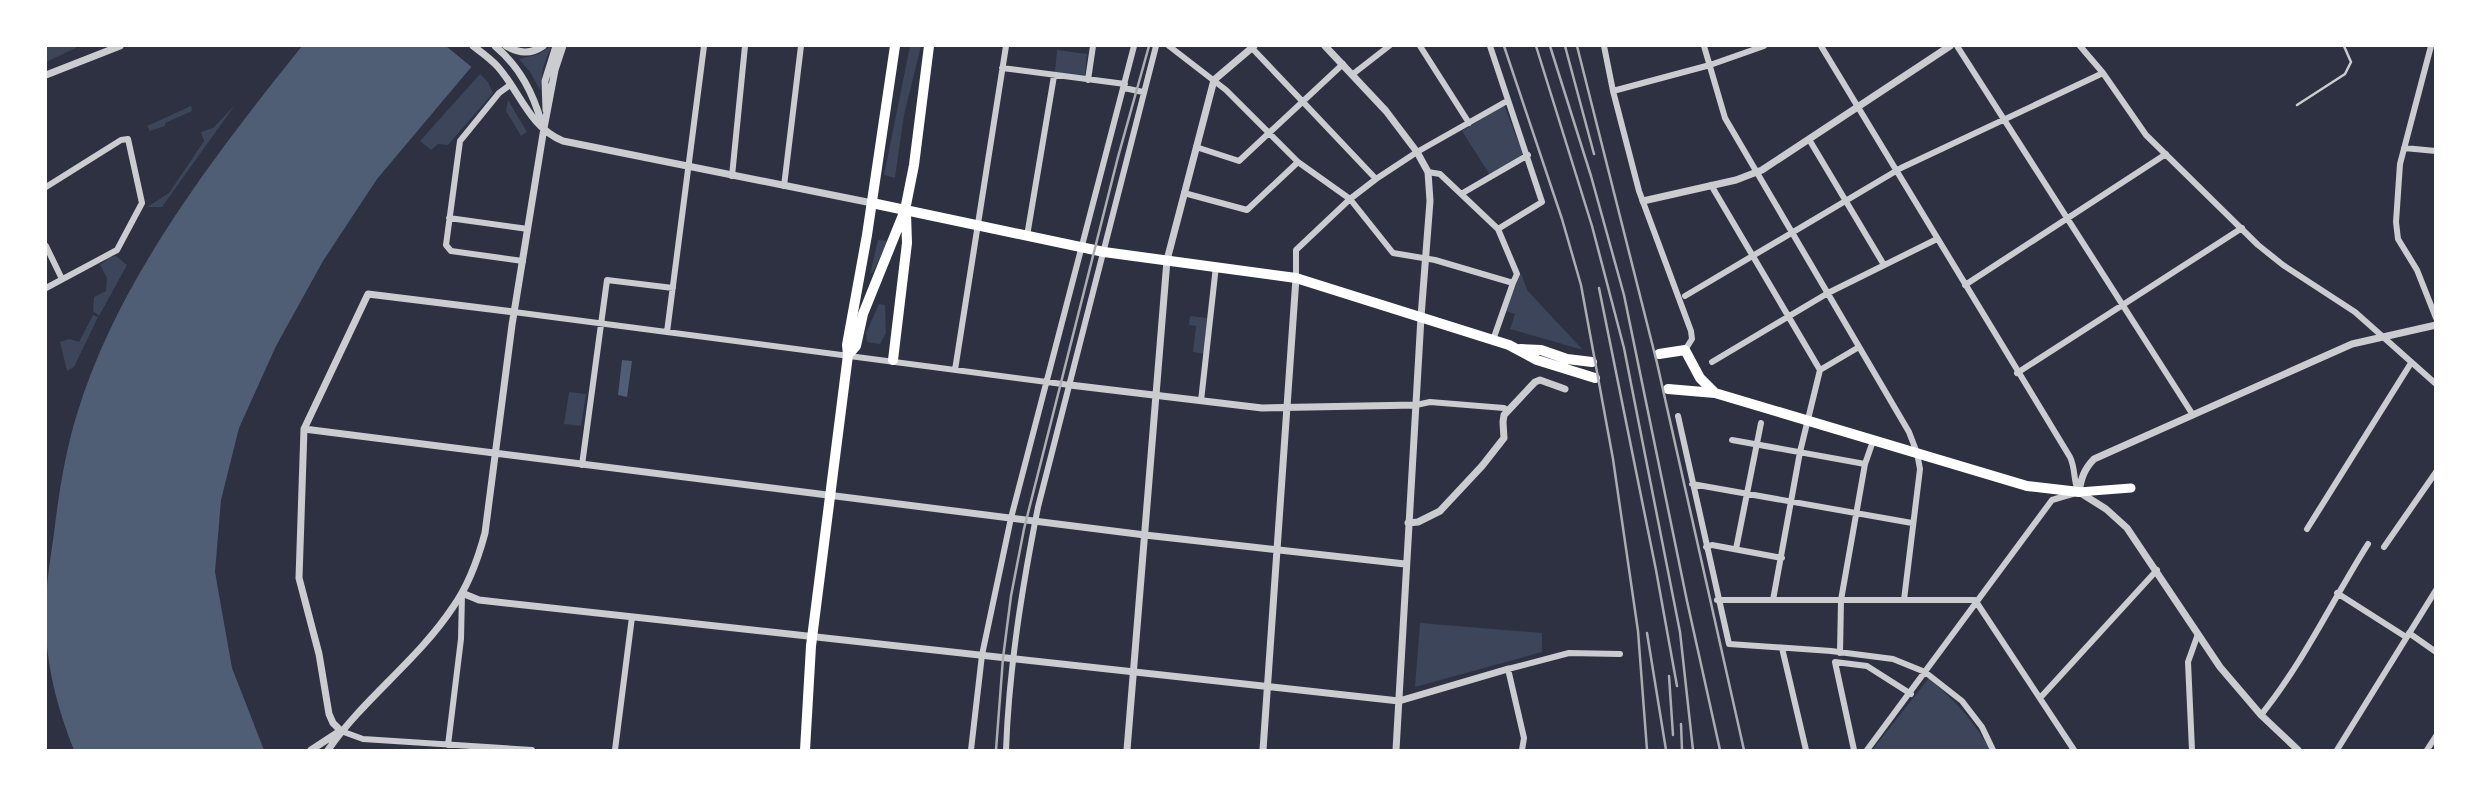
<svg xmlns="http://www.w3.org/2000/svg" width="2481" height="796" font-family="Roboto,sans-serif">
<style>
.green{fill:#3c4559}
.water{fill:#4f5d75}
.pier{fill:#2d3142}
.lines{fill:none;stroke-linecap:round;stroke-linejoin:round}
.service{stroke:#caccd0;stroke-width:2.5}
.minor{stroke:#caccd0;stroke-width:6}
.tertiary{stroke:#caccd0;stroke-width:7}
.secondary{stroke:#fff;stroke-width:9}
.primary{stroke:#fff;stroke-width:10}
.trunk{stroke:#fff;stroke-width:10}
.rail{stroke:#abadb3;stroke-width:2.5}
</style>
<rect width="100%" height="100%" fill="#2d3142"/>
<!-- green -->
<path class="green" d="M46 46H76V48L46 62Z
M551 46 543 68 540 90 530 72 519 59 539 54Z
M910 46H921L904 115 895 178 884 175Z
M1057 50 1087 54 1085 75 1055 72Z
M480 74 488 82 493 93 448 145 438 144 431 150 420 141Z
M508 100 527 132 521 136 506 111Z
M235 105 162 207H147L169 193 204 141 201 132 213 128Z
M1504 105 1523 154 1490 175 1462 131Z
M191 106 192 111 165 123V126L150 131 147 126Z
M878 240 888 241 873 272 870 274Z
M116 256 127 265 99 316 93 311 94 297 106 291 107 278 100 265 110 257Z
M1521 273 1527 290 1583 350 1510 329 1515 314 1506 311Z
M879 304 885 305 886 333 880 344 867 342 866 333Z
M93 315 98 317 74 367 67 371 60 342 69 339 79 342Z
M1190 316 1207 318 1204 354 1193 352 1196 326 1189 325Z
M569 392 586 394 581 426 564 424Z
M1420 623 1542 633V652L1415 687Z
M1929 678C1955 701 1973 719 1990 750H1872Z"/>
<!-- water -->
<path class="water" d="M302 46H489L377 179 323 261 276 346 239 428 221 500 215 572 232 668 264 750H74C55 702 43 654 46 601 47 578 51 555 54 533 59 492 65 453 77 414 118 279 215 155 302 46Z
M622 360 632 361 627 397 618 395Z"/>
<!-- pier -->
<path class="pier" d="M446 46H492L474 69Z"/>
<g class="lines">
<!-- service -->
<path class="service" d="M2297 105 2345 74 2351 62 2344 46"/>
<!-- minor -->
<path class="minor" d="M1169 46 1226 90 1298 162 1350 199 1393 253 1435 260 1513 283 1493 340
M1250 46 1376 179
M1420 46 1469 123
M1490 46 1542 202 1498 229
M1604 46 1613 91 1639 191 1691 331 1692 339 1685 350
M1704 46 1725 118 1909 432 1917 453 1920 469 1904 600
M1821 46 2070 457C2076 469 2073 483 2079 492L2052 500 1867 750
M1957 46 2193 415
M2080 46 2103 73 2146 135 2258 245 2283 265 2355 312 2436 384
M2431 46 2400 164 2396 222 2398 239 2417 270 2436 318
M1002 68 1125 84
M1353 74 1389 46
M1088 80 1093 46
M510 85 499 93 460 141 446 245 451 251 523 261
M1124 88 1143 92
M1613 91 1710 65 1764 46
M1810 141 1884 265
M1196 147 1239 161 1343 64
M2404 148 2436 151
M1428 172 1440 174 1498 229 1517 274 1513 283
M732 176 745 46
M1711 185 1820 370 1859 347
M784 186 801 46
M46 187 121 140 128 139 142 203 117 250 46 288
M1184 193 1247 210 1298 162
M1461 194 1528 155
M449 218 528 229
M1027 236 1054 76
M46 246 62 279
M1296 278V250L1350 199 1376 179 1417 152 1507 101
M1965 285 2166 154
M1685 296 1901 168 2103 73
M514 312 1070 385
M667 332 704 46
M1712 362 1828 293 1937 239
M955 370 1006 46
M2017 373 2242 228
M1201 401 1216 266
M1416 405 1430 402 1504 408 1508 411
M1678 416 1729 644 1831 651 1893 659 1925 672 1962 701 1982 727 1993 750
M1732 440 1865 464
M582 465 607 280 673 288
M1692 484 1912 523
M2307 529 2411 363
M1706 547 1712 545 1782 558
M2384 547 2436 472
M1736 549 1761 423
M2337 593 2406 637
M1717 600H1975L2074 750
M1773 600 1800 452 1820 370
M2409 633 2436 652
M1782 648 1806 750
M1840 653 1841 600 1865 464 1873 441
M2040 698 2157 570
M2261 715C2303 663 2332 601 2368 544
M341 731 363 739 532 750
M448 745 461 639 462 594
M615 750 632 617
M971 750 982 655 1011 518 1134 46
M1006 750C1009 668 1022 588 1038 507L1156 46
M1522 750 1524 738 1508 669 1569 653 1620 654
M1854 750 1835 662 1867 666 1911 694
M2192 750 2188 662 2198 634
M2337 750 2436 590
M2427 750 2436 736"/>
<!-- tertiary -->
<path class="tertiary" d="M473 46C481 52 491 59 498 67 520 92 530 128 563 141L872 203
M495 46C520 67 533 93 542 124
M506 46C519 53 530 55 543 46
M1325 46 1386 111 1417 152 1428 172 1430 201 1421 317 1396 750
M46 75 120 46
M546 110 545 81 556 46
M1643 201 1736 180 1762 170 1950 46
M1070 385 1262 408 1416 405
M304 429 1145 535 1405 564
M1408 523 1418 522 1440 511 1482 466 1504 438 1503 422 1504 415 1535 382 1540 380 1565 389
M462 593 479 600 1399 701 1508 669
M341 731 333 723 329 714 319 654 299 578 304 429 368 294 514 312
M311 750 337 733
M328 750C364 698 418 660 453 607 469 585 478 559 485 533L512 325 544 128 555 70 563 46
M1127 750 1167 260 1214 80 1254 46
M1263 750 1296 278
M2298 750 2261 715 2220 667 2127 528 2106 509 2079 492C2081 479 2084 469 2094 459L2352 344 2436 325"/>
<!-- secondary -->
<path class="secondary" d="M2079 492 2131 488"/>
<!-- primary -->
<path class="primary" d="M872 203 1104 252 1296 278 1509 345 1537 360 1595 378
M1520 349 1541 350 1567 359 1592 362
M1659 354 1685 350 1700 378 1715 393 2027 486 2079 492
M1668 389 1715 393"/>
<!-- trunk -->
<path class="trunk" d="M848 355 856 346 863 314 905 210 914 165 929 46
M893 360 907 243 906 214
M805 750 811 646 848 355 847 345 867 235 895 46"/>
<!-- rail -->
<path class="rail" d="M1504 46 1562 219 1581 285 1613 459 1638 631 1647 750
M1536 46 1592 226 1624 348 1680 632 1693 750
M1550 46 1591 176 1624 295 1687 601 1720 750
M1565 46 1594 154
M1577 46 1657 363 1744 750
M1599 288 1656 570 1677 686
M1647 633 1666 750
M1669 676 1673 735
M1681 724 1682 750
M996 750 1003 658 1011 596 1024 529 1118 157 1149 46"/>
</g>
<!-- border -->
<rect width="2481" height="796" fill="none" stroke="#ffffff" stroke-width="94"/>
</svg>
